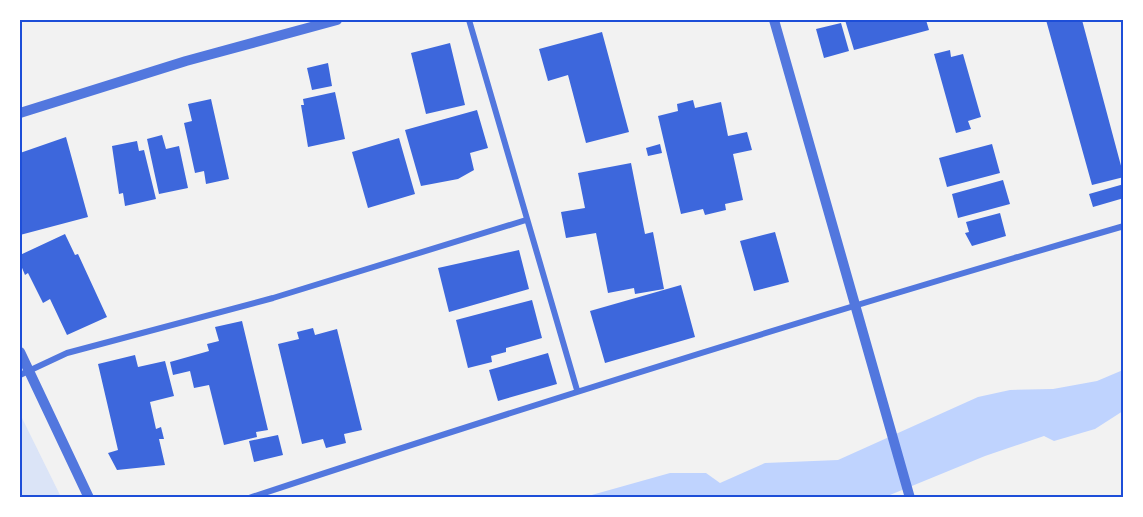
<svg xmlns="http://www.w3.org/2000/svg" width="1143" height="517" font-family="'Libre Baskerville',serif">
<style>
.green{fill:#dbe4f7}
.water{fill:#bfd3fe}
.building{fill:#3d67dc}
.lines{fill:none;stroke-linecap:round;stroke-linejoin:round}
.minor{stroke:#5277de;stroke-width:6}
.tertiary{stroke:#5277de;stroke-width:10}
.neatline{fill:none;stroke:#1d4ed8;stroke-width:2}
</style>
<rect width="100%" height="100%" fill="#f2f2f2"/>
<!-- green -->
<path class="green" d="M20 414 61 497H20Z"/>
<!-- water -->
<path class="water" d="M1123 370V411L1095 429 1054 441 1044 436 985 456 885 497 581 498 670 473H706L720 483 765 463 838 460 978 397 1010 390 1053 389 1097 381Z"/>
<!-- building -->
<path class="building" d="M845 20H926L929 30 854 50Z
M1046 20H1082L1124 177 1092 185Z
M841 23 849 51 824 58 816 29Z
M602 32 629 132 586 143 568 75 548 81 539 49Z
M450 43 465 105 426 114 411 53Z
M950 50 951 57 963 54 981 117 968 121 971 129 956 133 934 54Z
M328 63 332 86 312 90 307 68Z
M335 92 345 139 308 147 301 105H304L303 99Z
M211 99 229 179 206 184 204 171 195 173 184 123 192 121 188 104Z
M693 100 695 108 721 102 728 136 747 132 752 150 733 154 743 200 725 204 726 210 705 215 703 209 681 214 658 116 678 111 677 104Z
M477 110 488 148 470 153 474 170 458 179 421 186 405 130Z
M162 135 166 149 179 146 188 188 159 194 147 139Z
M66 137 88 217 20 235V153Z
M399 138 415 194 368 208 352 152Z
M137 141 139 151 144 150 156 199 125 206 123 193 119 194 112 146Z
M660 144 662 153 648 156 646 148Z
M992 144 1000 173 947 187 939 158Z
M631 163 645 234 653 232 664 289 635 294 634 288 608 293 596 233 566 238 561 212 585 208 578 173Z
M1003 180 1010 204 958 218 952 194Z
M1124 184V198L1093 207 1089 194Z
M1000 213 1006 236 972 246 965 233 969 232 966 222Z
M775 232 789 282 754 291 740 241Z
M65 234 75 255 78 254 107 317 67 335 50 299 43 303 28 273 25 275 20 263V255Z
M519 250 529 289 449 312 438 268Z
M681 285 695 337 605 363 590 311Z
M532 300 542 338 506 348V352L491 356 492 362 468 368 456 320Z
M242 321 268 430 256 432 257 437 224 445 209 385 194 388 190 371 173 375 170 362 209 351 207 344 219 341 215 327Z
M313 328 315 335 337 329 362 430 344 434 346 443 326 448 323 439 302 444 278 344 299 339 297 332Z
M548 353 557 384 498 401 489 370Z
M135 355 138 367 165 361 174 396 150 402 156 429 161 427 164 439H159L165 465 117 470 108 453 118 450 98 364Z
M278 435 283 455 254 462 249 441Z"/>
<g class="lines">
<!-- minor -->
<path class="minor" d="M469 20 577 390
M20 375 67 353 273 298 526 220
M249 498C540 402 830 311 1124 226"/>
<!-- tertiary -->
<path class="tertiary" d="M774 20 910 498
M20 113 186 61 337 20
M20 352 89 498"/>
</g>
<!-- border -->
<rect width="1143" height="517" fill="none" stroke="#ffffff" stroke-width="42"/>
<rect x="21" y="21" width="1101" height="475" class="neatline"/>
</svg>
